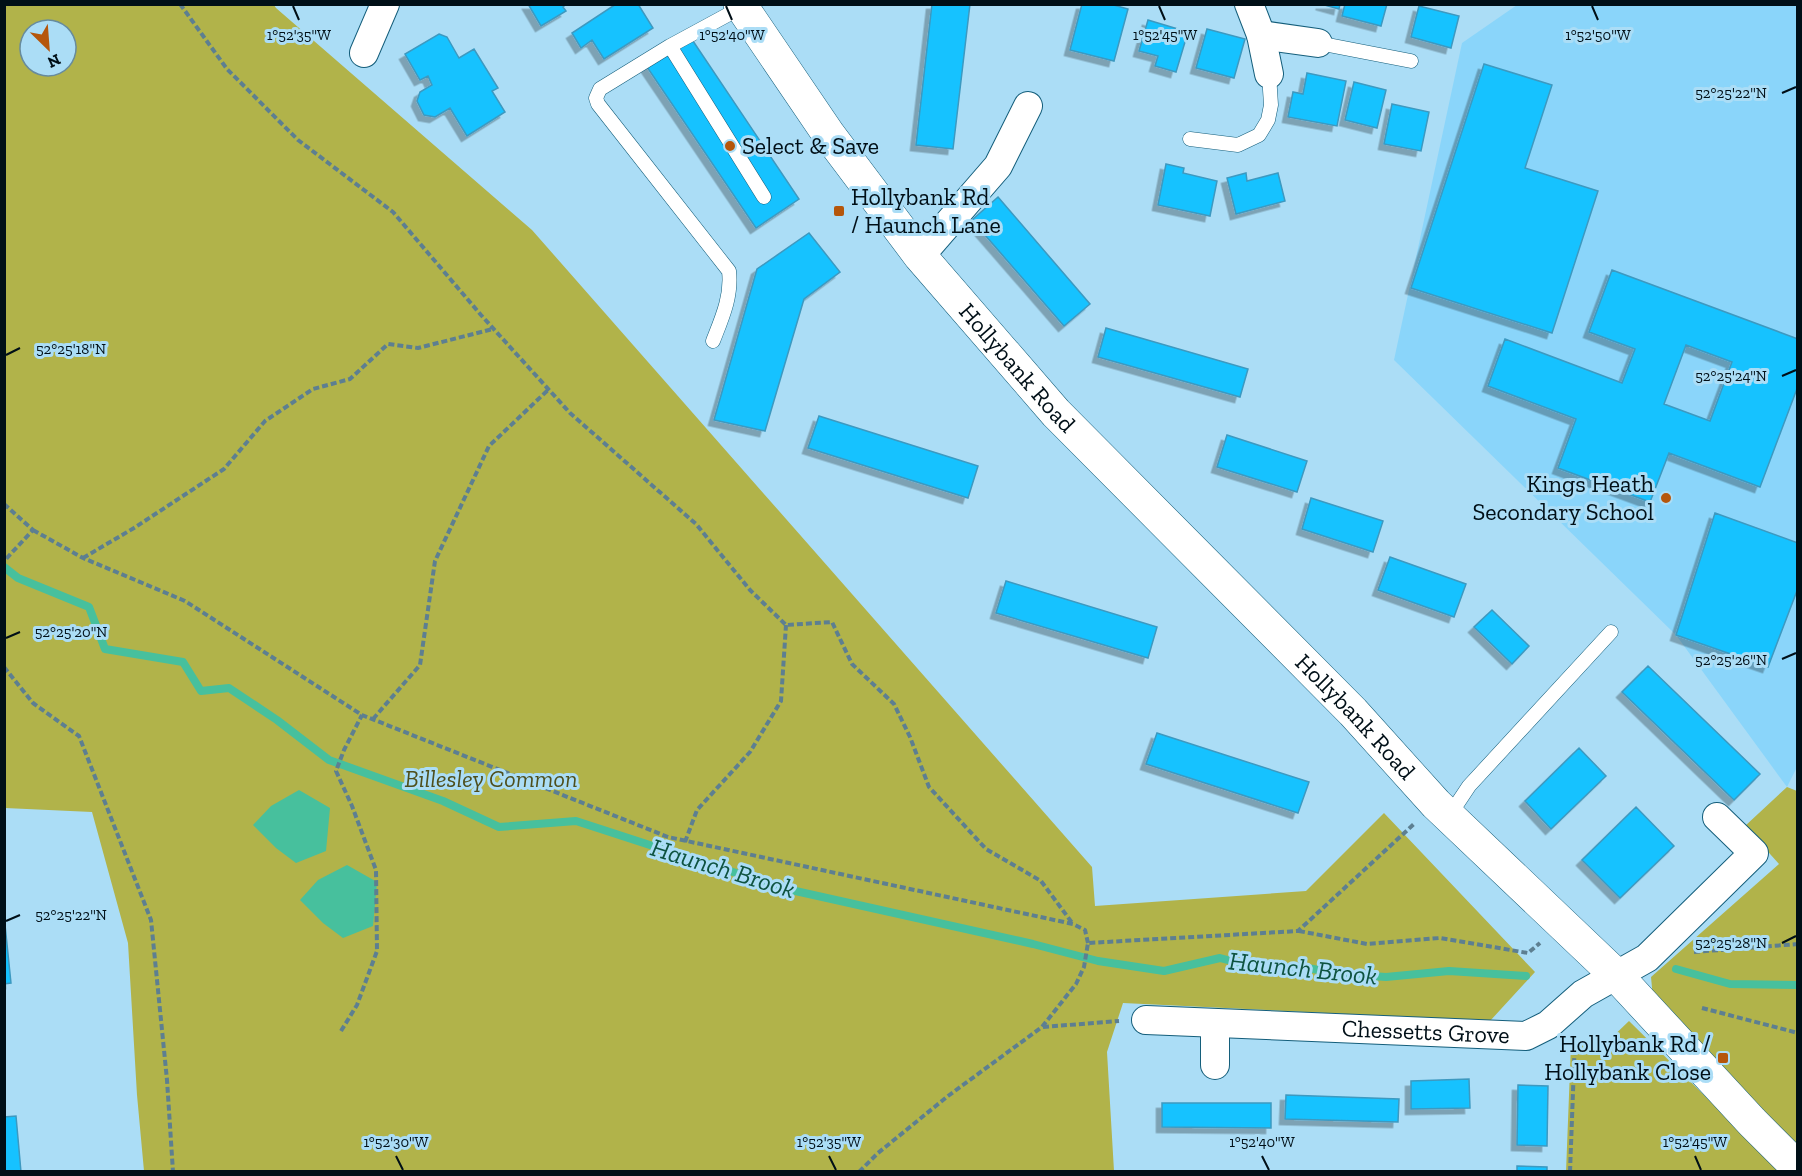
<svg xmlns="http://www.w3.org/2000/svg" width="1802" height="1176" font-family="'Zilla Slab',serif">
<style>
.built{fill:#8ad5fa}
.green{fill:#b1b34a;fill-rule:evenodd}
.water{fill:#47c09d}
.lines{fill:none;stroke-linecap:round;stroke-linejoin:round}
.stream{stroke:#47c09d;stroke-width:8}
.building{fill:#16c2ff;stroke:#3d99c0;stroke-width:1.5;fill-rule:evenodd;filter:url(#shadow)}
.service-casing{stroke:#145e7b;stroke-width:15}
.minor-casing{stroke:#145e7b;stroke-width:30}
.tertiary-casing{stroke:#145e7b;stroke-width:34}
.path{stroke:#5d7f91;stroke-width:4;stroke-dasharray:6 3;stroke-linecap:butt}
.service{stroke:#fff;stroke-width:14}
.minor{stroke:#fff;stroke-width:28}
.tertiary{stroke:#fff;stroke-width:33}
.ticks{fill:none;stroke:#000f17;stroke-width:2}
.poi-dot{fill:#b5560b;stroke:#abddf6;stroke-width:2}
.labels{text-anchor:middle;stroke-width:6;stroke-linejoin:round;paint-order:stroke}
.poi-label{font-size:24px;fill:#000f17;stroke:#abddf6;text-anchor:start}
.street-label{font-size:24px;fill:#000f17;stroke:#abddf6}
.park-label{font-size:24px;font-style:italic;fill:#4e4f1c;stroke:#abddf6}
.water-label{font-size:26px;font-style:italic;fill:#0e5340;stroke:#abddf6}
.ticks-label{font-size:15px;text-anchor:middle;fill:#000f17;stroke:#abddf6;stroke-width:6;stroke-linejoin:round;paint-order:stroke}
</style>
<defs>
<filter id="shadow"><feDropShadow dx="-5.5" dy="5.5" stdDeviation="0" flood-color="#0004"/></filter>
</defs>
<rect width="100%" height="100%" fill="#abddf6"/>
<!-- built -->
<path class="built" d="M1517 5H1797L1798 765 1787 787 1676 635 1394 360 1462 43Z"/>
<!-- green -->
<path class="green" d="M4 5H274L276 8 532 230 1092 867 1095 906 1306 891 1384 813 1535 972 1490 1021 1123 1003 1107 1052 1114 1171H144L137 1095 128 943 92 812 5 808ZM30 30H66V66H30Z
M1787 787 1797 791V1144L1653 998 1651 977 1779 864 1745 826Z
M1629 1021 1781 1171 1566 1172 1571 1044 1604 1045Z"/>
<!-- water -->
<path class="water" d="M299 790 330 808 326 851 296 863 276 848 253 825 271 806Z
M347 865 377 882 373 926 343 938 323 923 300 900 318 880Z"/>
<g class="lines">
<!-- stream -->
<path class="stream" d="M4 567 18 578 89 607 105 649 183 662 201 691 229 688 277 720 329 760 443 801 499 827 576 821 782 888 1033 944 1098 961 1164 971 1220 958 1254 967H1302L1341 974 1386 977 1449 971 1526 976
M1676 969 1730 984 1798 985"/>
</g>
<!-- building -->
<path class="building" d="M528 4H566L563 7 566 11 541 26Z
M616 4H638L653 28 604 59 592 40 581 48 572 33Z
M932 4H970L953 149 916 145Z
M1082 4H1110L1128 9 1114 61 1070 50Z
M1321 4H1340L1339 9Z
M1345 4H1387L1381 26 1342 16Z
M1419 6 1459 16 1451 48 1411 37Z
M1148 20 1188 32 1176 72 1155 66 1158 56 1139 51Z
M1207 29 1245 39 1234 78 1196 68Z
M439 34 447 37 459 58 474 49 498 88 492 91 505 112 467 136 450 108 435 117 424 115 417 101 420 92 432 85 428 76 420 80 405 54Z
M691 38 799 199 756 228 647 67Z
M1484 64 1552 85 1525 168 1598 191 1552 333 1411 288Z
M1307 73 1346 81 1337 126 1288 117 1293 92 1303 94Z
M1354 82 1386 90 1377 128 1345 120Z
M1392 104 1429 112 1421 151 1384 144Z
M1166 164 1184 168 1183 173 1217 181 1210 216 1158 205Z
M1246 173 1247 181 1278 173 1285 201 1236 214 1227 178Z
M998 197 1090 304 1064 326 972 220Z
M809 233 840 272 804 299 765 431 714 420 757 269Z
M1612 270 1798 339V386L1760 487 1669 453 1650 502 1558 468 1576 419 1488 386 1505 339 1622 383 1635 349 1589 332ZM1686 345 1732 362 1710 421 1664 404Z
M1106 328 1248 369 1240 397 1098 357Z
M819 416 978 466 968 498 808 448Z
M1227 435 1307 461 1297 492 1217 467Z
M1311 498 1383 521 1373 552 1302 529Z
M1715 513 1798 543V588L1768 667 1676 635Z
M1390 557 1466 584 1454 617 1378 590Z
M1006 581 1157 627 1148 658 996 613Z
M1492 610 1529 646 1512 664 1474 627Z
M1648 666 1760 774 1734 800 1622 692Z
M1157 733 1309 782 1298 813 1146 764Z
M1579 748 1606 776 1551 829 1525 801Z
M1636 807 1674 846 1620 898 1582 860Z
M4 915 11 983 4 984Z
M1469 1079 1470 1108 1411 1109V1081Z
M1518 1085 1548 1086 1547 1146 1517 1145Z
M1286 1095 1399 1099 1398 1122 1285 1119Z
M1162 1103H1271V1128L1162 1127Z
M16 1116 21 1172H4V1117Z
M1517 1166 1547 1167V1172H1517Z"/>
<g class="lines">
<defs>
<path id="service" d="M1318 43 1411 61
M670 46 764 197
M1190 139 1238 145 1259 135 1268 120 1271 105 1269 74
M713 341C722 318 732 296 729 271L598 104 596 98 600 89 670 46 742 7
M1449 816 1469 786 1611 632"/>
<g id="minor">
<path d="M1249 4 1261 35 1269 74"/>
<path d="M1261 35 1318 43"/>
<path d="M364 53 385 4"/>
<path d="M920 256 998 166 1028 106"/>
<path id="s1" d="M1146 1020 1526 1036 1548 1025 1583 994 1647 958 1754 853 1717 817"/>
<path d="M1215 1023V1065"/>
</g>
<g id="tertiary">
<path id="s2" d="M740 4 829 135 920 256 1056 413 1353 712 1436 804 1617 976 1752 1122 1798 1168"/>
</g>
</defs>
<!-- service casing -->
<use href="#service" class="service-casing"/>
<!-- minor casing -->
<use href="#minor" class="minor-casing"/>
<!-- tertiary casing -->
<use href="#tertiary" class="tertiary-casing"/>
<!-- path -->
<path class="path" d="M180 4 227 69 298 140 393 212 481 315 570 413 696 524 750 590 786 625 832 622 852 664 894 704 910 737 929 787 986 849 1041 881 1073 924
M4 504 33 530 4 561
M33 530 83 558 185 601 362 715 668 837 1073 924 1085 930 1088 943
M83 558 134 528 224 469 265 421 313 389 350 379 388 344 418 348 493 329
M4 667 33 703 79 736 151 920 167 1080 173 1172
M373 719 420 665 435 561 489 446 549 389
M685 842 697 810 750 752 781 701 786 625
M1299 931 1367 944 1440 938 1528 953 1540 943
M1694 952 1798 944
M1702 1008 1798 1033
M1043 1027 1119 1021
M341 1031 357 1005 377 951 376 870 352 806 336 771 344 750 362 715
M859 1172 878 1153 948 1096 1042 1027 1076 984 1084 967 1088 943 1298 931 1414 824
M1570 1172 1575 1038"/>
<!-- service -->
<use href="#service" class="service"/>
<!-- minor -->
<use href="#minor" class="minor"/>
<!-- tertiary -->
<use href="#tertiary" class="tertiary"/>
</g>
<!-- ticks -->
<path class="ticks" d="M293 6 299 20M726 6 732 20M1159 6 1165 20M1592 6 1598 20M1782 93 1796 87M6 355 20 348M1782 376 1796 370M6 638 20 632M1782 659 1796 653M6 921 20 915M1782 943 1796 936M396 1156 403 1170M829 1156 836 1170M1262 1156 1269 1170M1695 1156 1701 1170"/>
<!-- markers -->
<g class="poi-dot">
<circle cx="730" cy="146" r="6"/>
<rect x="833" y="205" width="12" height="12" rx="3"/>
<circle cx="1666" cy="498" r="6"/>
<rect x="1717" y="1052" width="12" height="12" rx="3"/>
</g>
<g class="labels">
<!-- poi labels -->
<g class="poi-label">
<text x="742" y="154">Select &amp; Save</text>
<text x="851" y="205">Hollybank Rd<tspan x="851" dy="28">/ Haunch Lane</tspan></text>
<text x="1654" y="492" text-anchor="end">Kings Heath<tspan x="1654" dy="28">Secondary School</tspan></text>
<text x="1711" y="1052" text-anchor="end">Hollybank Rd /<tspan x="1711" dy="28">Hollybank Close</tspan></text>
</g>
<!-- street labels -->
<g class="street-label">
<text dy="8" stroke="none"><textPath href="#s2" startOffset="458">Hollybank Road</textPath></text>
<text dy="8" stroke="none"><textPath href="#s2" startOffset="944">Hollybank Road</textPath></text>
<text dy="8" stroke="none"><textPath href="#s1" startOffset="280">Chessetts Grove</textPath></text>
</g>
<!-- park labels -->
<g class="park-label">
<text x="491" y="787">Billesley Common</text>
</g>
<!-- water labels -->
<g class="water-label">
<text transform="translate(723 868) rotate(17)" y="9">Haunch Brook</text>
<text transform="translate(1303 968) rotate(6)" y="9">Haunch Brook</text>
</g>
</g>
<g class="ticks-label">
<text x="299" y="40">1°52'35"W</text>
<text x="732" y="40">1°52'40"W</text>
<text x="1165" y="40">1°52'45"W</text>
<text x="1598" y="40">1°52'50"W</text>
<text x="1731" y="98">52°25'22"N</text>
<text x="71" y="354">52°25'18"N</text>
<text x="1731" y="381">52°25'24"N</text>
<text x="71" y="637">52°25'20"N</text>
<text x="1731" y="665">52°25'26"N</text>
<text x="71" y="920">52°25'22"N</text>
<text x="1731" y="948">52°25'28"N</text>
<text x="396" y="1147">1°52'30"W</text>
<text x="829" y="1147">1°52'35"W</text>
<text x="1262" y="1147">1°52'40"W</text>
<text x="1695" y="1147">1°52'45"W</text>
</g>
<!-- border -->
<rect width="1802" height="1176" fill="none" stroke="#000f17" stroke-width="12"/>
<!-- north arrow -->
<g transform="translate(48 48) rotate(155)"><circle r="28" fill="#abddf6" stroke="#678b9d" stroke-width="1.5"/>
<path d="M0-4.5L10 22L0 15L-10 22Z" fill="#b5560b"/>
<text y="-9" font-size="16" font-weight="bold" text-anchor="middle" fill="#000f17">N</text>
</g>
</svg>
